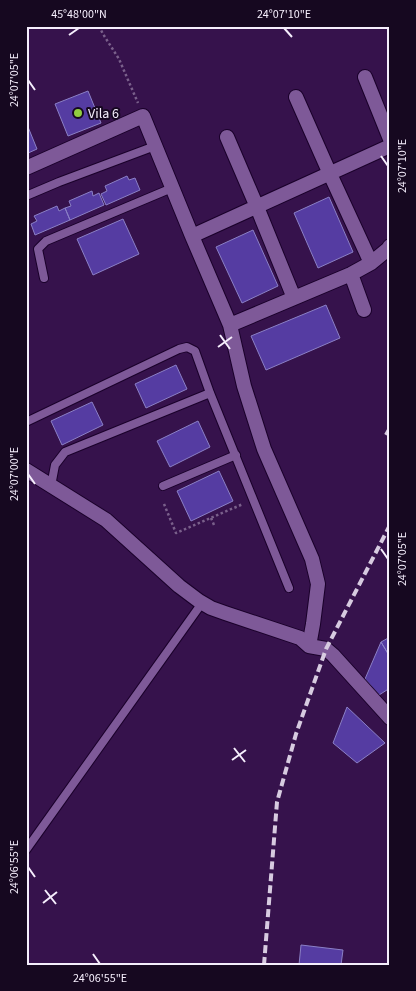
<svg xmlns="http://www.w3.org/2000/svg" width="416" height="991" font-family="'Source Sans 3',sans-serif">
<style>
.building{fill:#553ca2;stroke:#8b80c6}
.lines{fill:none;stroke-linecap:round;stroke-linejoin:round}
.service-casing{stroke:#1a012a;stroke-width:10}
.minor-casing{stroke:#1a012a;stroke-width:16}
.path{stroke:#7a608b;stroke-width:2.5;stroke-dasharray:2.5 2.5;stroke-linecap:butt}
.service{stroke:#7e5998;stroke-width:8}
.minor{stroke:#7e5998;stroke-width:14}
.rail{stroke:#d7cbe0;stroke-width:4;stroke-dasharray:8 4;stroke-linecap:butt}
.ticks{fill:none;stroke:#f5eefc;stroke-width:2}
.poi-dot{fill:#91cd40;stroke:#160820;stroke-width:2}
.labels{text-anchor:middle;stroke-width:4;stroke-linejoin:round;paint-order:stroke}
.poi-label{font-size:14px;fill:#f5eefc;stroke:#160820;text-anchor:start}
.neatline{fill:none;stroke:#f5eefc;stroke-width:2}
.ticks-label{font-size:12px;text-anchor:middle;fill:#f5eefc}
</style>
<rect width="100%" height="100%" fill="#36124c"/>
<!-- building -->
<path class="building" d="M88 91 101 123 68 136 55 104Z
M26 122 37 149 26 154Z
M127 176 129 180 135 178 140 190 106 205 101 194 107 191 105 186Z
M92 191 93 196 99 193 104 205 70 220 65 208 71 206 69 201Z
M329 197 353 252 318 268 294 213Z
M57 206 59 211 65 208 70 220 35 235 31 224 37 221 34 216Z
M123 219 139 254 93 275 77 239Z
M253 230 278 286 242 303 216 247Z
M326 305 340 338 266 370 251 336Z
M176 365 187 389 146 408 135 384Z
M92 402 103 425 62 445 51 421Z
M198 421 210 447 170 467 157 441Z
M219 471 233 501 191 521 177 491Z
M390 637V657L381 642Z
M381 642 390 657V688L379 695 365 679Z
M347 707 385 743 357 763 333 743Z
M301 945 343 950 341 965H299Z"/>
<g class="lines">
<defs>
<path id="service" d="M26 196 59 182 155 146
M44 278 38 249 46 241 172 188
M26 422 179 349 187 347 195 351 210 393 289 588
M51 486 55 465 65 452 210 393
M163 486 236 455
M26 850 202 603"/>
<path id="minor" d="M365 77 390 139
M296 97 330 174 371 263
M227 137 257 207 294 298
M26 168 143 116 192 236 230 325 244 386 264 449 312 559 318 584 313 624 309 646
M192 236 390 146
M351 274 364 310
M230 325 351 274 371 263 388 249 390 246
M26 470 106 520 179 586 199 601 211 608 225 613 300 638 309 646 326 649 333 655 390 718"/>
</defs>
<!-- service casing -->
<use href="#service" class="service-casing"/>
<!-- minor casing -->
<use href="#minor" class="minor-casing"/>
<!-- path -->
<path class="path" d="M99 26 103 34 119 59 138 103
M164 504 176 533 243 504
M211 518 214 525"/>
<!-- service -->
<use href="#service" class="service"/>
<!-- minor -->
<use href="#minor" class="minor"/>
<!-- rail -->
<path class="rail" d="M386 435 390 428
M264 965 277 802 296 734 326 649 390 525"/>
</g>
<!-- ticks -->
<path class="ticks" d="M284 28 292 37M69 35 79 28M28 80 35 90M381 156 388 166M220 335 230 349M218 347 232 337M28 474 35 484M381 549 388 559M234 748 245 762M232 760 246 750M28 867 35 877M45 890 56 904M43 903 57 892M93 954 100 964"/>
<!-- markers -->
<circle class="poi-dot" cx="78" cy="113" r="5"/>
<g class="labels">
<!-- poi labels -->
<g class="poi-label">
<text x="88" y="118">Vila 6</text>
</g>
</g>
<!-- border -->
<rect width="416" height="991" fill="none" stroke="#160820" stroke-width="55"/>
<rect x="28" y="28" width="360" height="936" class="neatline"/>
<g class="ticks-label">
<text x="79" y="18">45°48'00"N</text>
<text x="284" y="18">24°07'10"E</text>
<text transform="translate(14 80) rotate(-90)" y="4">24°07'05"E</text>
<text transform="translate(402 166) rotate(-90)" y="4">24°07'10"E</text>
<text transform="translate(14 474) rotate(-90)" y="4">24°07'00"E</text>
<text transform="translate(402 559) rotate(-90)" y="4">24°07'05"E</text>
<text transform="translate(14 867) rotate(-90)" y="4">24°06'55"E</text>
<text x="100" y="982">24°06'55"E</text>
</g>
</svg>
